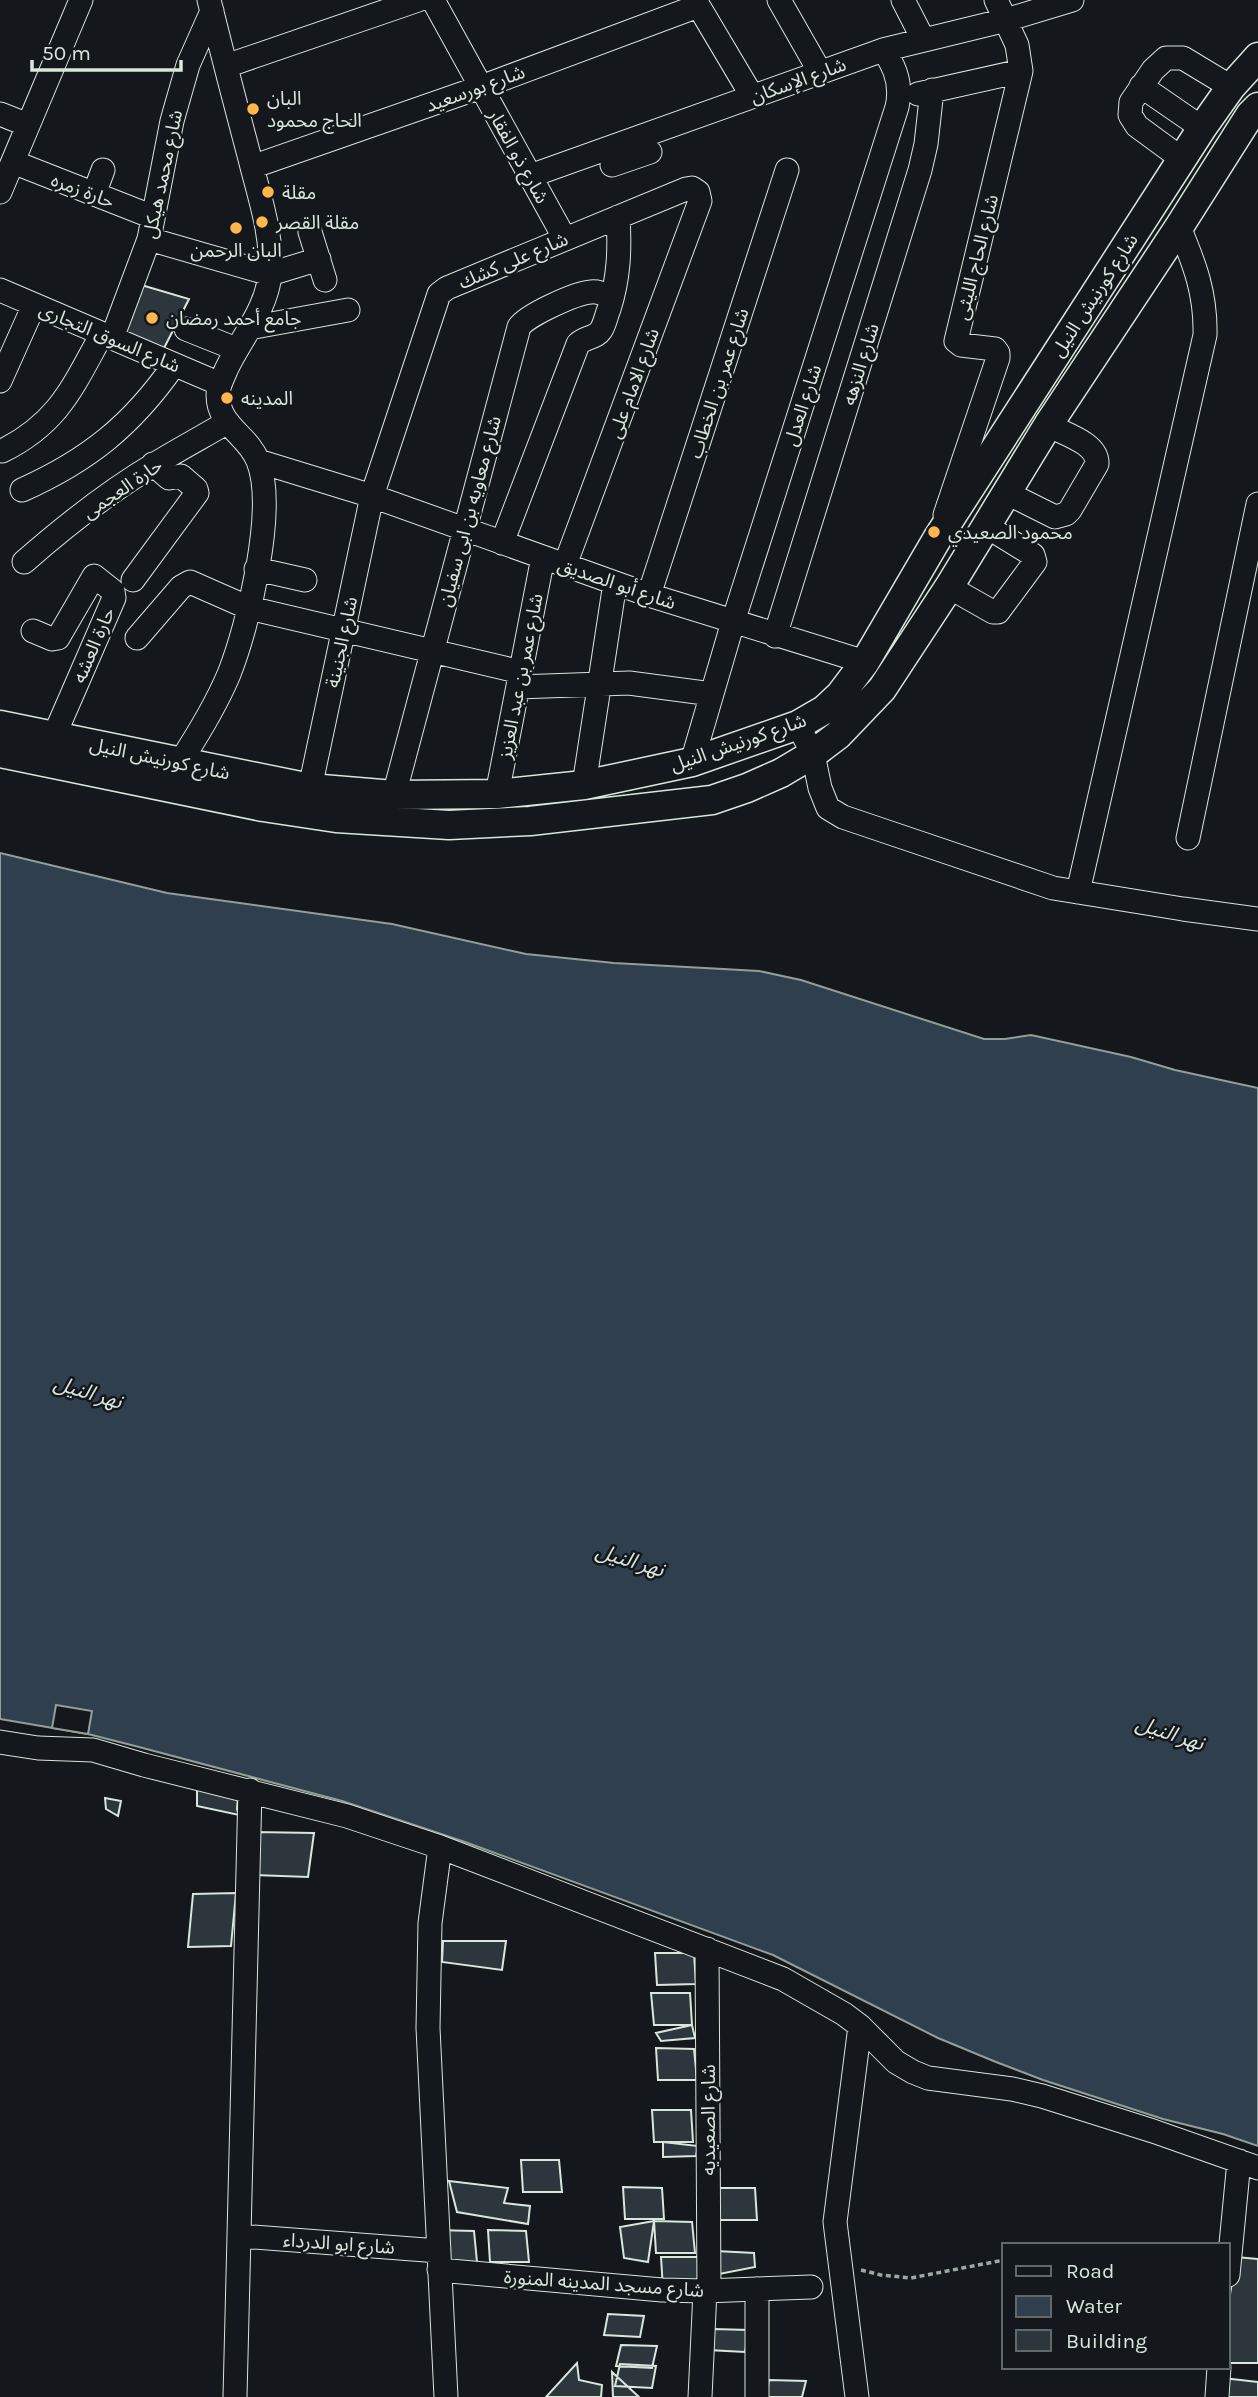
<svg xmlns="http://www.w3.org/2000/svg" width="1258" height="2397" font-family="Karla,'Noto Sans Arabic',sans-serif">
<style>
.water{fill:#2f3f4d;stroke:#939e99;stroke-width:2}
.pier{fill:#14181c;stroke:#939e99;stroke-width:2}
.building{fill:#2c363c;stroke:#d8e6dc;stroke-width:2}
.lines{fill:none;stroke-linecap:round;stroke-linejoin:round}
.minor-casing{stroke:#d8e6dc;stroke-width:25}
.major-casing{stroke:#d8e6dc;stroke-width:31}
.path{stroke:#9da8a2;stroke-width:3.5;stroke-dasharray:5 3.5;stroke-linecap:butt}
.minor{stroke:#14181c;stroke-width:23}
.major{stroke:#14181c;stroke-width:28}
.poi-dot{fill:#ffb74d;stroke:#14181c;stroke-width:2.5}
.labels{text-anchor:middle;stroke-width:5;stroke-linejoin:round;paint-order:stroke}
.street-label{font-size:19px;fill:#d8e6dc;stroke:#14181c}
.poi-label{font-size:19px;fill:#d8e6dc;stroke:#14181c;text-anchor:start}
.water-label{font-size:21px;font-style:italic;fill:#d8e6dc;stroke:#14181c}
</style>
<rect width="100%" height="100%" fill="#14181c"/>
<!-- water -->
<path class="water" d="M0 853 167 893 392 924 526 954 614 963 759 971 801 980 984 1039H1005L1031 1035 1131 1057 1175 1070 1258 1088V2146L1223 2134 1163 2119 1043 2080 996 2062 938 2038 773 1955 465 1842 342 1801 139 1747 88 1734 0 1719Z"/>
<!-- pier -->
<path class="pier" d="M56 1705 92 1711 88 1734 52 1728Z"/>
<!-- building -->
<path class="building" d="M138 284 189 299 160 356 118 337Z
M197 1789 238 1795 237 1809 239 1815 197 1806Z
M105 1798 121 1801 118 1816 106 1809Z
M254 1832 314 1833 308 1877 253 1875Z
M236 1893 231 1946 188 1947 193 1894Z
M443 1941H506L502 1970 442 1962Z
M655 1953H694L696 1984 657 1985Z
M651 1993H690L692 2025H654Z
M692 2025 695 2038 661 2041 656 2033Z
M656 2048 694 2049 697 2080H658Z
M652 2110H691L693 2142H654Z
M663 2142 698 2146 696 2156 663 2157Z
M521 2160H559L562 2192H523Z
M449 2181 508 2188 504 2203 530 2206 528 2224 457 2212Z
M623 2187 662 2188 664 2219H625Z
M716 2188H755L757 2220H718Z
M654 2221 692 2222 695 2253H656Z
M654 2221 648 2262 624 2258 620 2227Z
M435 2230 474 2231 477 2262H438Z
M488 2230 526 2231 529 2262H490Z
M716 2251 754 2253 755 2267 709 2276Z
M661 2257H700L702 2289H663Z
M1236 2257 1258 2259V2363H1228V2307Z
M608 2314 644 2316 640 2337 604 2335Z
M713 2329 749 2330 745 2352 708 2350Z
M621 2345 657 2346 652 2368 616 2366Z
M577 2363 579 2380 602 2385 601 2397H546Z
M620 2364 656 2366 652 2388 615 2386Z
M612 2372 639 2397H613Z
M1223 2378 1258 2382V2397H1222Z
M769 2380 806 2381 802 2397H766Z"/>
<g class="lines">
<defs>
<path id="minor" d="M433 0 565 239
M695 0 752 96
M779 0 820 72
M903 0 923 39
M226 66 418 0
M1141 86 1202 128
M918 94 1021 71
M0 114 28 125
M1182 159 1137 126 1130 115 1131 102 1153 70 1166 58H1183L1231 87
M13 162 153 217
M612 165 650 152
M252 167 481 87 698 6
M530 176 883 50 1006 20 1072 0
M0 192 81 0
M94 194 103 170
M310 232 325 280
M149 239 270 274 319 259
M0 290 220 384
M249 328 348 310
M186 329 236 349
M112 338 149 239 172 121 188 65 212 11
M0 381 34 305
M2 451C59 423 73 386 102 334
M258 461 372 496 649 595 865 662
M22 490C89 460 132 425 174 365
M1007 493 1055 517 1066 514 1070 510 1097 464C1098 443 1064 434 1048 425
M945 515 998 358V353L995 349 961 345 956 341 1021 71 1017 45 996 0
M502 543 578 344C585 337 596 338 601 330 605 324 606 316 609 309 619 278 620 249 618 217
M24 562C65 526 108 492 155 464 178 450 202 437 226 423
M256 569 305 580
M133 580 197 493 196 489 181 476 169 478 153 464
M949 587 993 612H998L1035 562 1033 555 986 526
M649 595 787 170
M33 631 52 639 58 638 94 576 113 591 114 598 54 736
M775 636 920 170 926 144 932 90
M137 638 181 587 190 582 249 608 521 672
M518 687 629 683 712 694
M798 725 813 754 820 788 828 808 843 817 1053 888 1183 909 1258 919
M180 762C199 733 216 705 229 674 248 626 277 509 258 461 248 435 218 426 218 395 218 386 223 378 226 370 241 338 267 309 270 274 273 235 259 196 250 159 236 106 222 53 209 0
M692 762 733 622 897 107C902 85 896 67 883 50
M584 785 615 583
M310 788 372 496 439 294 447 288 686 189 692 188 698 192 700 201 565 565
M497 794 543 557
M394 795 519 327C527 315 576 293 591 292 599 291 605 295 612 298
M1188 838 1258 504
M1078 892 1205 335C1206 294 1195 265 1179 227
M0 1742 38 1748 93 1750 144 1765 347 1816 440 1847 783 1979 844 2014 860 2026 896 2062 913 2072 928 2078 1012 2089 1042 2096 1153 2131 1258 2168
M440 1847 430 1923 428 2028 446 2397
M707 1949 709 2291
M240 2236 439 2251
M439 2270 662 2290 705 2291 811 2287
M1228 2275 1239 2161
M235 2397 250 1790
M700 2397 705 2291
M757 2397V2289
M857 2397 835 2222 860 2026
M1217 2397 1219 2367"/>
<path id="major" d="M0 725 310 788 394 795 497 794 584 785 692 762 798 725 824 710 840 695 865 662 937 539 1202 128 1231 87 1258 57
M0 753 263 807 336 818 449 825 530 821 712 800 747 788 781 773 813 754 838 735 882 689 949 587 1048 425 1179 227 1250 115 1258 107"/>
</defs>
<!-- minor casing -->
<use href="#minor" class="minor-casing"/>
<!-- major casing -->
<use href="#major" class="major-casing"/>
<!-- path -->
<path class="path" d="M861 2270 881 2275 911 2278 1004 2260"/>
<!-- minor -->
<use href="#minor" class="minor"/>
<!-- major -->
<use href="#major" class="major"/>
</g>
<!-- markers -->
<g class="poi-dot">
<circle cx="253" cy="109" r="7"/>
<circle cx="268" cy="192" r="7"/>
<circle cx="262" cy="222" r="7"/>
<circle cx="236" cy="228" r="7"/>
<circle cx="152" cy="318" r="7"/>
<circle cx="227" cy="398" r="7"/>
<circle cx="934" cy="532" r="7"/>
</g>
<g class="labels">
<!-- street labels -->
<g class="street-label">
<text transform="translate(798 80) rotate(-20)" y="7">شارع الإسكان</text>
<text transform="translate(475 88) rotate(-20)" y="7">شارع بورسعيد</text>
<text transform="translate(519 156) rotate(61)" y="7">شارع ذو الفقار</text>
<text transform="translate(162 174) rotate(-78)" y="7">شارع محمد هيكل</text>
<text transform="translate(83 190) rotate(21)" y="7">حارة زمره</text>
<text transform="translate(976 257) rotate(-76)" y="7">شارع الحاج الليثى</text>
<text transform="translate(513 260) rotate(-23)" y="7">شارع على كشك</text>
<text transform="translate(1094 295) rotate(-57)" y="7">شارع كورنيش النيل</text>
<text transform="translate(110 337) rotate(23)" y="7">شارع السوق التجارى</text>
<text transform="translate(860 364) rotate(-73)" y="7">شارع النزهه</text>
<text transform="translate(633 383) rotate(-70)" y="7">شارع الامام على</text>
<text transform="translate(718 383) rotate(-72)" y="7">شارع عمر بن الخطاب</text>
<text transform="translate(802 405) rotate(-72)" y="7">شارع العدل</text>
<text transform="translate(122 488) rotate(-34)" y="7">حارة العجمى</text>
<text transform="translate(469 511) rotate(-75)" y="7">شارع معاويه بن ابى سفيان</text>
<text transform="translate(617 583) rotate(19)" y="7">شارع أبو الصديق</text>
<text transform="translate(341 642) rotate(-78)" y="7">شارع الجنينة</text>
<text transform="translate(93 645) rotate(-67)" y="7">حارة العشه</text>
<text transform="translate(520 676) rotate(-79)" y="7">شارع عمر بن عبد العزيز</text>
<text transform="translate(738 742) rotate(-19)" y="7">شارع كورنيش النيل</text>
<text transform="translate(160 758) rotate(12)" y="7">شارع كورنيش النيل</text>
<text transform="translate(708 2120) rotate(-90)" y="7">شارع الصعيديه</text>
<text transform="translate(339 2243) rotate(4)" y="7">شارع ابو الدرداء</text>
<text transform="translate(604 2283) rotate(4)" y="7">شارع مسجد المدينه المنورة</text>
</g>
<!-- poi labels -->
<g class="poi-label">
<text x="267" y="105">البان<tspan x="267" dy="22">الحاج محمود</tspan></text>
<text x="282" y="199">مقلة</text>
<text x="276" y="229">مقلة القصر</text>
<text x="236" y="257" text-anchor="middle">البان الرحمن</text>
<text x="166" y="325">جامع أحمد رمضان</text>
<text x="241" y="405">المدينه</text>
<text x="948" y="539">محمود الصعيدي</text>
</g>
<!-- water labels -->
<g class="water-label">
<text transform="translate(88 1392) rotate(17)" y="7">نهر النيل</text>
<text transform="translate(630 1560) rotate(17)" y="7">نهر النيل</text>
<text transform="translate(1170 1733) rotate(18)" y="7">نهر النيل</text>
</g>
</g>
<!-- legend -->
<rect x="1002" y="2243" width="228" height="126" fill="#14181c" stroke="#626a69" stroke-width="2"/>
<rect x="1016" y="2266" width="35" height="10" fill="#14181c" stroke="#626a69" stroke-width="2"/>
<text x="1066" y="2278" font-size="21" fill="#d8e6dc">Road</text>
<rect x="1016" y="2296" width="35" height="21" fill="#2f3f4d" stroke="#626a69" stroke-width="2"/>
<text x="1066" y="2313" font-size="21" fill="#d8e6dc">Water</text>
<rect x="1016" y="2330" width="35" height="21" fill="#2c363c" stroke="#626a69" stroke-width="2"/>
<text x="1066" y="2348" font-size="21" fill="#d8e6dc">Building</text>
<!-- scale -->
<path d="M32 60v10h149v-10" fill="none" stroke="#d8e6dc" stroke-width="3.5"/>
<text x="42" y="60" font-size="21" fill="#d8e6dc" stroke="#14181c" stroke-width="5" paint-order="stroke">50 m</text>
</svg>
